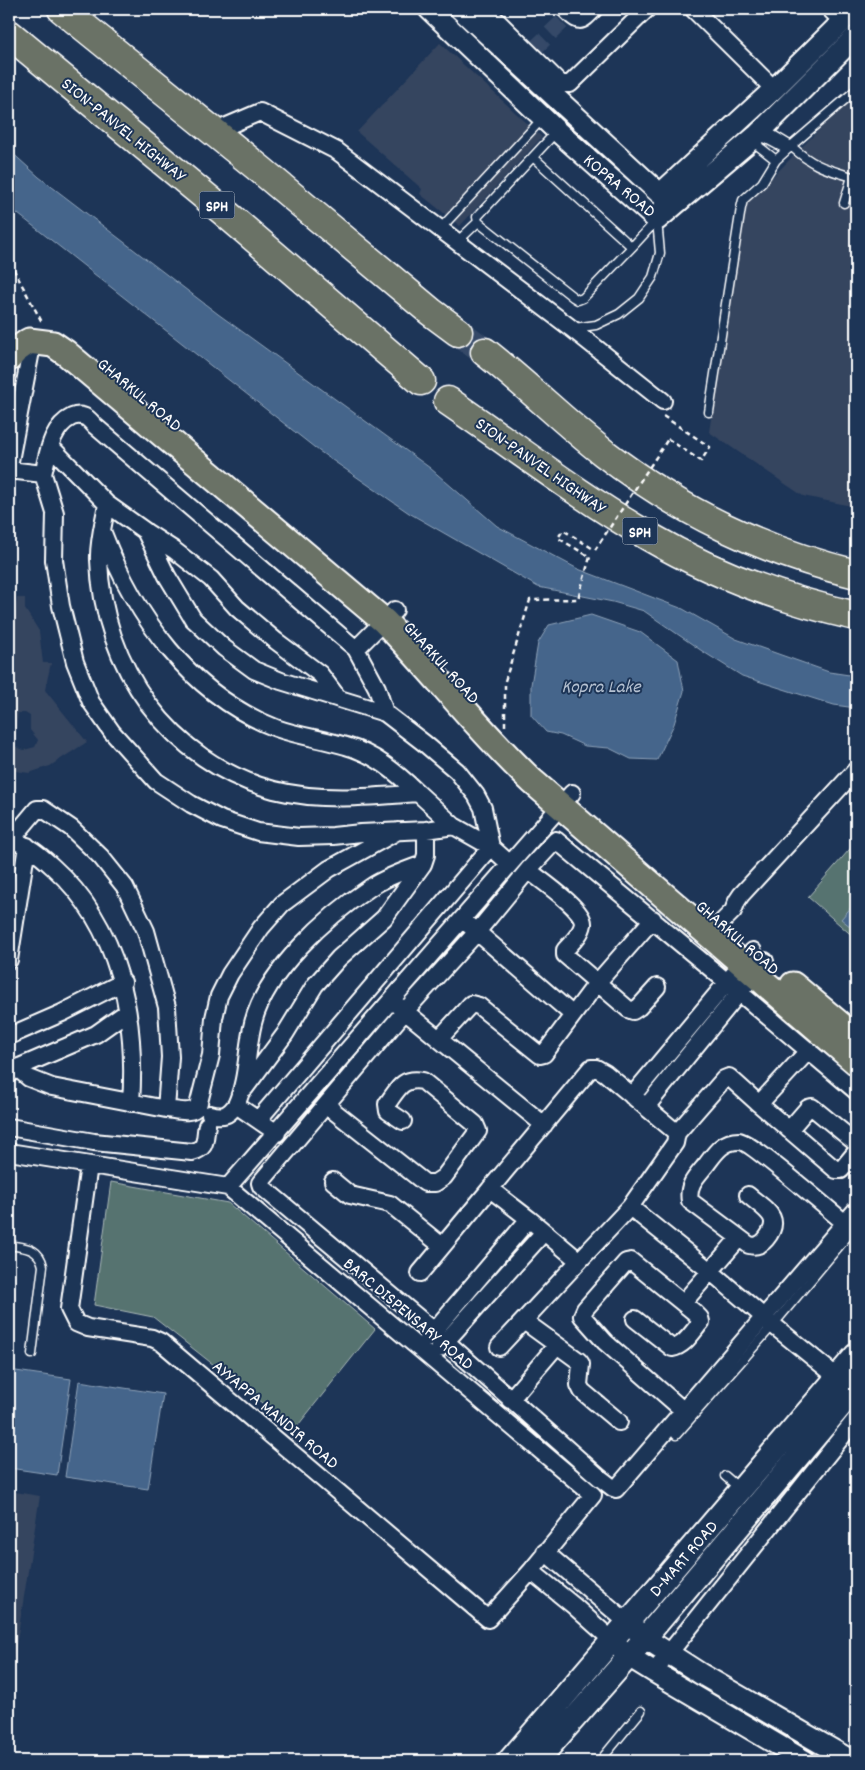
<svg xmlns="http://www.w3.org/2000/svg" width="865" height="1770" font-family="Dekko,sans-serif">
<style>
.built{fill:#34445f;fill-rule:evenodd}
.green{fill:#577370;stroke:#abb9b8}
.water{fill:#45658b;stroke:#8fa3b9}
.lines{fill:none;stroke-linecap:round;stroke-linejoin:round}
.minor-tunnel{stroke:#344968;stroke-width:16;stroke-dasharray:16 8;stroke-linecap:butt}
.motorway-tunnel{stroke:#344968;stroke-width:28;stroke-dasharray:28 14;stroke-linecap:butt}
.service-casing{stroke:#fff;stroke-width:11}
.minor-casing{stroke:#fff;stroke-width:20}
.tertiary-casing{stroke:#fff;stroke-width:24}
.secondary-casing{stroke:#fff;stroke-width:26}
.primary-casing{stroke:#fff;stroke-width:29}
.motorway-casing{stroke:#fff;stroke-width:31}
.path{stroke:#fff;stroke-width:2.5;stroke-dasharray:5 4;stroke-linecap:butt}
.service{stroke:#1d3557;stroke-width:8}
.minor{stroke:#1d3557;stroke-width:16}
.tertiary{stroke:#1d3557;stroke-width:20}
.secondary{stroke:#1d3557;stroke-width:22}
.primary{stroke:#6a7266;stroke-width:25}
.motorway{stroke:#6a7266;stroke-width:28}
.path-bridge{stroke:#fff;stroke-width:2.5;stroke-dasharray:5 4;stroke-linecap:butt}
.labels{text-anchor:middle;stroke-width:4;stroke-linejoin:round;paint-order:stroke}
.shield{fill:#1d3557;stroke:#bbc2cd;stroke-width:1}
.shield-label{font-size:16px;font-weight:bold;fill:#fff}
.street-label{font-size:18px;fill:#fff;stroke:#1d3557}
.water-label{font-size:19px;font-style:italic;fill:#b5c1d1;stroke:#1d3557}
</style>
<rect width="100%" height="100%" fill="#1d3557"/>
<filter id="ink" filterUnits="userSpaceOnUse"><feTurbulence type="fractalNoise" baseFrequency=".02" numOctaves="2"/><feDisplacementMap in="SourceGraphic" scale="10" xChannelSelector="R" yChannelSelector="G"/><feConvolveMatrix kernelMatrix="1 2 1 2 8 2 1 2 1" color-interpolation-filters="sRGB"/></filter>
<g filter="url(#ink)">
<!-- built -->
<path class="built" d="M440 43 542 137 460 226 420 194 422 189 357 132Z
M856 92V507L803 496 709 432 743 207Z
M17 598H25V609L39 631 43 663H51L45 690 87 742 50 766 29 773 9 770V653ZM18 713H25L30 716V730L38 740 35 747 24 750 14 746Z
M9 1491 40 1496 9 1691Z"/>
<!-- green -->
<path class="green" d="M856 842V939L808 897Z
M111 1182 228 1203 375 1329 295 1429 153 1317 94 1305Z"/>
<!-- water -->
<path class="water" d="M9 150 39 177 218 314 430 468 497 526 578 569 683 609 736 639 829 672 856 676V708L834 705 742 676 702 651 644 611 613 602 538 587 409 513 319 451 18 214 9 206Z
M591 615 640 632 678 660 684 691 674 724 657 760 631 759 609 748 585 746 561 735 546 732 531 715V685L538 643 549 625Z
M854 904 856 907V931L841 919Z
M9 1370 71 1379 57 1475 9 1468Z
M79 1381 163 1394 148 1489 65 1477Z"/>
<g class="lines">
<!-- minor-tunnel -->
<path class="minor-tunnel" d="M533 50 563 21"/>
<!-- motorway-tunnel -->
<path class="motorway-tunnel" d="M458 332 485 352"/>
<defs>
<path id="service" d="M856 90 791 146C815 168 827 169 856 178
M763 129 791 146
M759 135 787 150 790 148
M752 141 776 160
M533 157 632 247 583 298 578 300 573 297 478 222 477 217 557 131
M844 203 852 177
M440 229 542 119
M457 242 478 222
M632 247 656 221
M574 328 596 325 619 314 639 298 653 277 660 253 657 220 660 194
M709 412 741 208 743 200 762 183 776 160 787 150
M9 1245C25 1248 39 1247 43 1266L32 1354
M676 1435 773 1325 856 1226
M725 1476 740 1489
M600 1761 641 1711"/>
<path id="minor" d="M485 9 561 84H570L647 9
M565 9C579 23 580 24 594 9
M693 9 774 89
M830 9 842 21
M213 132 260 112 337 151 571 328 663 401
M50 446 107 504 145 531 167 576 193 619 224 648 254 670 281 681 385 713 424 743 457 771 476 795 483 808 491 847
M9 466 31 351 29 341
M9 470 43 474C48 454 51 427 72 417 77 415 82 415 87 418 90 420 93 424 95 426L356 649 377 688 385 713
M43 474 55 513 54 560 61 606 75 662 91 702 112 732 156 781 191 804 222 820 258 832 299 837 333 836 361 833 426 830 454 826 491 847 510 864
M107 504C104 522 98 542 99 560 102 665 170 763 274 790 321 802 370 797 418 793L454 826
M146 532 174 550 211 579 237 608 276 641 320 674 338 698
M103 533C135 616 190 695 276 728 298 736 323 739 346 746 375 754 397 773 418 793
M356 649 395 610
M9 839C27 844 40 855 53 867 120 927 137 1017 131 1103
M11 840 37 809H43L71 828 101 857 125 887 146 931 167 1007 170 1057 166 1109C176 1110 192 1115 198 1106L211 1055 214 1018 219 996 230 974 261 928 282 904 329 869 398 831
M528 870C539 879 585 910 583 924 581 935 572 942 565 950V955L628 1009 633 1011 639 1007 657 987
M469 925 573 1015
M710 934 733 911 737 901 741 895 856 770
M9 960 27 846
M396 1004 544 1125
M9 1036 62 1013 123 982
M439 1039 471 1004 479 1006 540 1055 544 1054 597 983 653 919
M809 1050 759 1104 836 1170H841L856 1152
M17 1068 96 1034 127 1012
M591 1068H596L605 1073 677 1133 675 1143 630 1207 579 1261 529 1219 490 1189Z
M9 1074 17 1068 29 1078 52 1087 166 1109
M245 1088 285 1034 315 985 339 958 384 918 423 864
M856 1091 727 982 556 840 528 870 477 932 405 1011 260 1183 261 1186 434 1331 600 1478 613 1488 616 1489 856 1210
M632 1096 753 951
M326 1105 425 1183H435L444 1177 478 1131 475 1124 423 1081C402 1077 398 1089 387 1104L388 1111 403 1121
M646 1107 765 961
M210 1114C223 1117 228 1116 236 1105
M258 1120 491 847
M9 1127 94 1142 192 1152C208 1148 204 1139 207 1125
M789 1130 808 1108 812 1107 856 1143
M277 1133 236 1105C248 1079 246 1051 253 1023 266 971 327 916 371 887 386 877 406 870 423 864L426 855V830
M677 1133 724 1079 729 1077 759 1104
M9 1152 228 1187 593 1495 531 1571 488 1619 161 1342 152 1338 88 1328 76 1323 69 1309 89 1165
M333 1181 350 1195 390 1204 442 1246
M228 1187 572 793
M748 1195C764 1209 784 1217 766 1239 761 1245 756 1247 749 1245L690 1201C687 1185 696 1177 706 1165 715 1153 722 1141 739 1141 750 1141 830 1211 845 1223
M630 1207 710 1271 773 1325 837 1377
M420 1273 490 1189
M683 1303 739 1238
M635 1319 672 1348C685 1346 693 1331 701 1322L700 1318 694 1312 631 1261 626 1262 585 1309 582 1316 605 1342 684 1411
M524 1321 579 1361 581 1364 579 1385 582 1391 619 1422
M427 1339 529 1219
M499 1347 579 1261
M439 1349 544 1232
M510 1400 557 1345
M545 1552 628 1623
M531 1571 574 1606 613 1641
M654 1672 856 1419"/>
<path id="tertiary" d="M429 9 557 131 657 220 758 134 856 36
M460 9 660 194 774 89 855 9
M628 1623 645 1638 701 1674 852 1761
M618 1646 628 1656 654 1672 805 1761"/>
<path id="secondary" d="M509 1761 856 1355
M537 1761 645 1638 856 1388"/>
<path id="primary" d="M9 358 15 351 29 341 53 344 66 353 384 621C435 673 479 731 532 781L856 1062
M793 985 856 1038"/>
<path id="motorway" d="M62 9 261 170 431 312 458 332
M9 34 223 211 421 381
M485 352C526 384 563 421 604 453 681 512 762 551 856 574
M448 401C514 446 579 496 648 536 713 574 784 600 856 616"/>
</defs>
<!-- service casing -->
<use href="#service" class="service-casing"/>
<!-- minor casing -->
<use href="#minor" class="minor-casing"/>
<!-- tertiary casing -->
<use href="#tertiary" class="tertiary-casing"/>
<!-- secondary casing -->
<use href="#secondary" class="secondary-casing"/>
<!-- primary casing -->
<use href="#primary" class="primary-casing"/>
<!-- motorway casing -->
<use href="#motorway" class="motorway-casing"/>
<!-- path -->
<path class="path" d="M9 261 43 324
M663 416 710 447 701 461 668 439
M505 726V681L530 600 578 599 590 557 558 538 563 530 595 550"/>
<!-- service -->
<use href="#service" class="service"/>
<!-- minor -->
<use href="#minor" class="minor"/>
<!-- tertiary -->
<use href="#tertiary" class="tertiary"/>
<!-- secondary -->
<use href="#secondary" class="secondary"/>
<!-- primary -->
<use href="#primary" class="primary"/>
<!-- motorway -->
<use href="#motorway" class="motorway"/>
<!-- path-bridge -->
<path class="path-bridge" d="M595 550 668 439"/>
</g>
</g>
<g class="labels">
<!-- shield labels -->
<g class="shield">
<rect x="199.5" y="191.5" width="35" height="27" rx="4"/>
<rect x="622.5" y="517.5" width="35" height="27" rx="4"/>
</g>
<g class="shield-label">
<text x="217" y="211">SPH</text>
<text x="640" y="537">SPH</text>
</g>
<!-- street labels -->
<g class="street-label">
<text transform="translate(124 129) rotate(39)" y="6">SION-PANVEL HIGHWAY</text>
<text transform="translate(620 185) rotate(40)" y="6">KOPRA ROAD</text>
<text transform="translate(140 394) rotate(40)" y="6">GHARKUL ROAD</text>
<text transform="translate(541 465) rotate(35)" y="6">SION-PANVEL HIGHWAY</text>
<text transform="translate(442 662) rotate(48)" y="6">GHARKUL ROAD</text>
<text transform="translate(738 937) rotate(41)" y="6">GHARKUL ROAD</text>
<text transform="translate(409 1313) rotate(40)" y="6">BARC DISPENSARY ROAD</text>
<text transform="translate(276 1414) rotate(40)" y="6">AYYAPPA MANDIR ROAD</text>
<text transform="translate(683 1558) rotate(-49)" y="6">D-MART ROAD</text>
</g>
<!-- water labels -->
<g class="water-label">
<text x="601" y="692">Kopra Lake</text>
</g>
</g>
<!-- margin -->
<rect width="865" height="1770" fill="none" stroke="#1d3557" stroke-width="30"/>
<rect x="15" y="15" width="835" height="1740" fill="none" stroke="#fff" stroke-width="2" filter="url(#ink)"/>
</svg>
